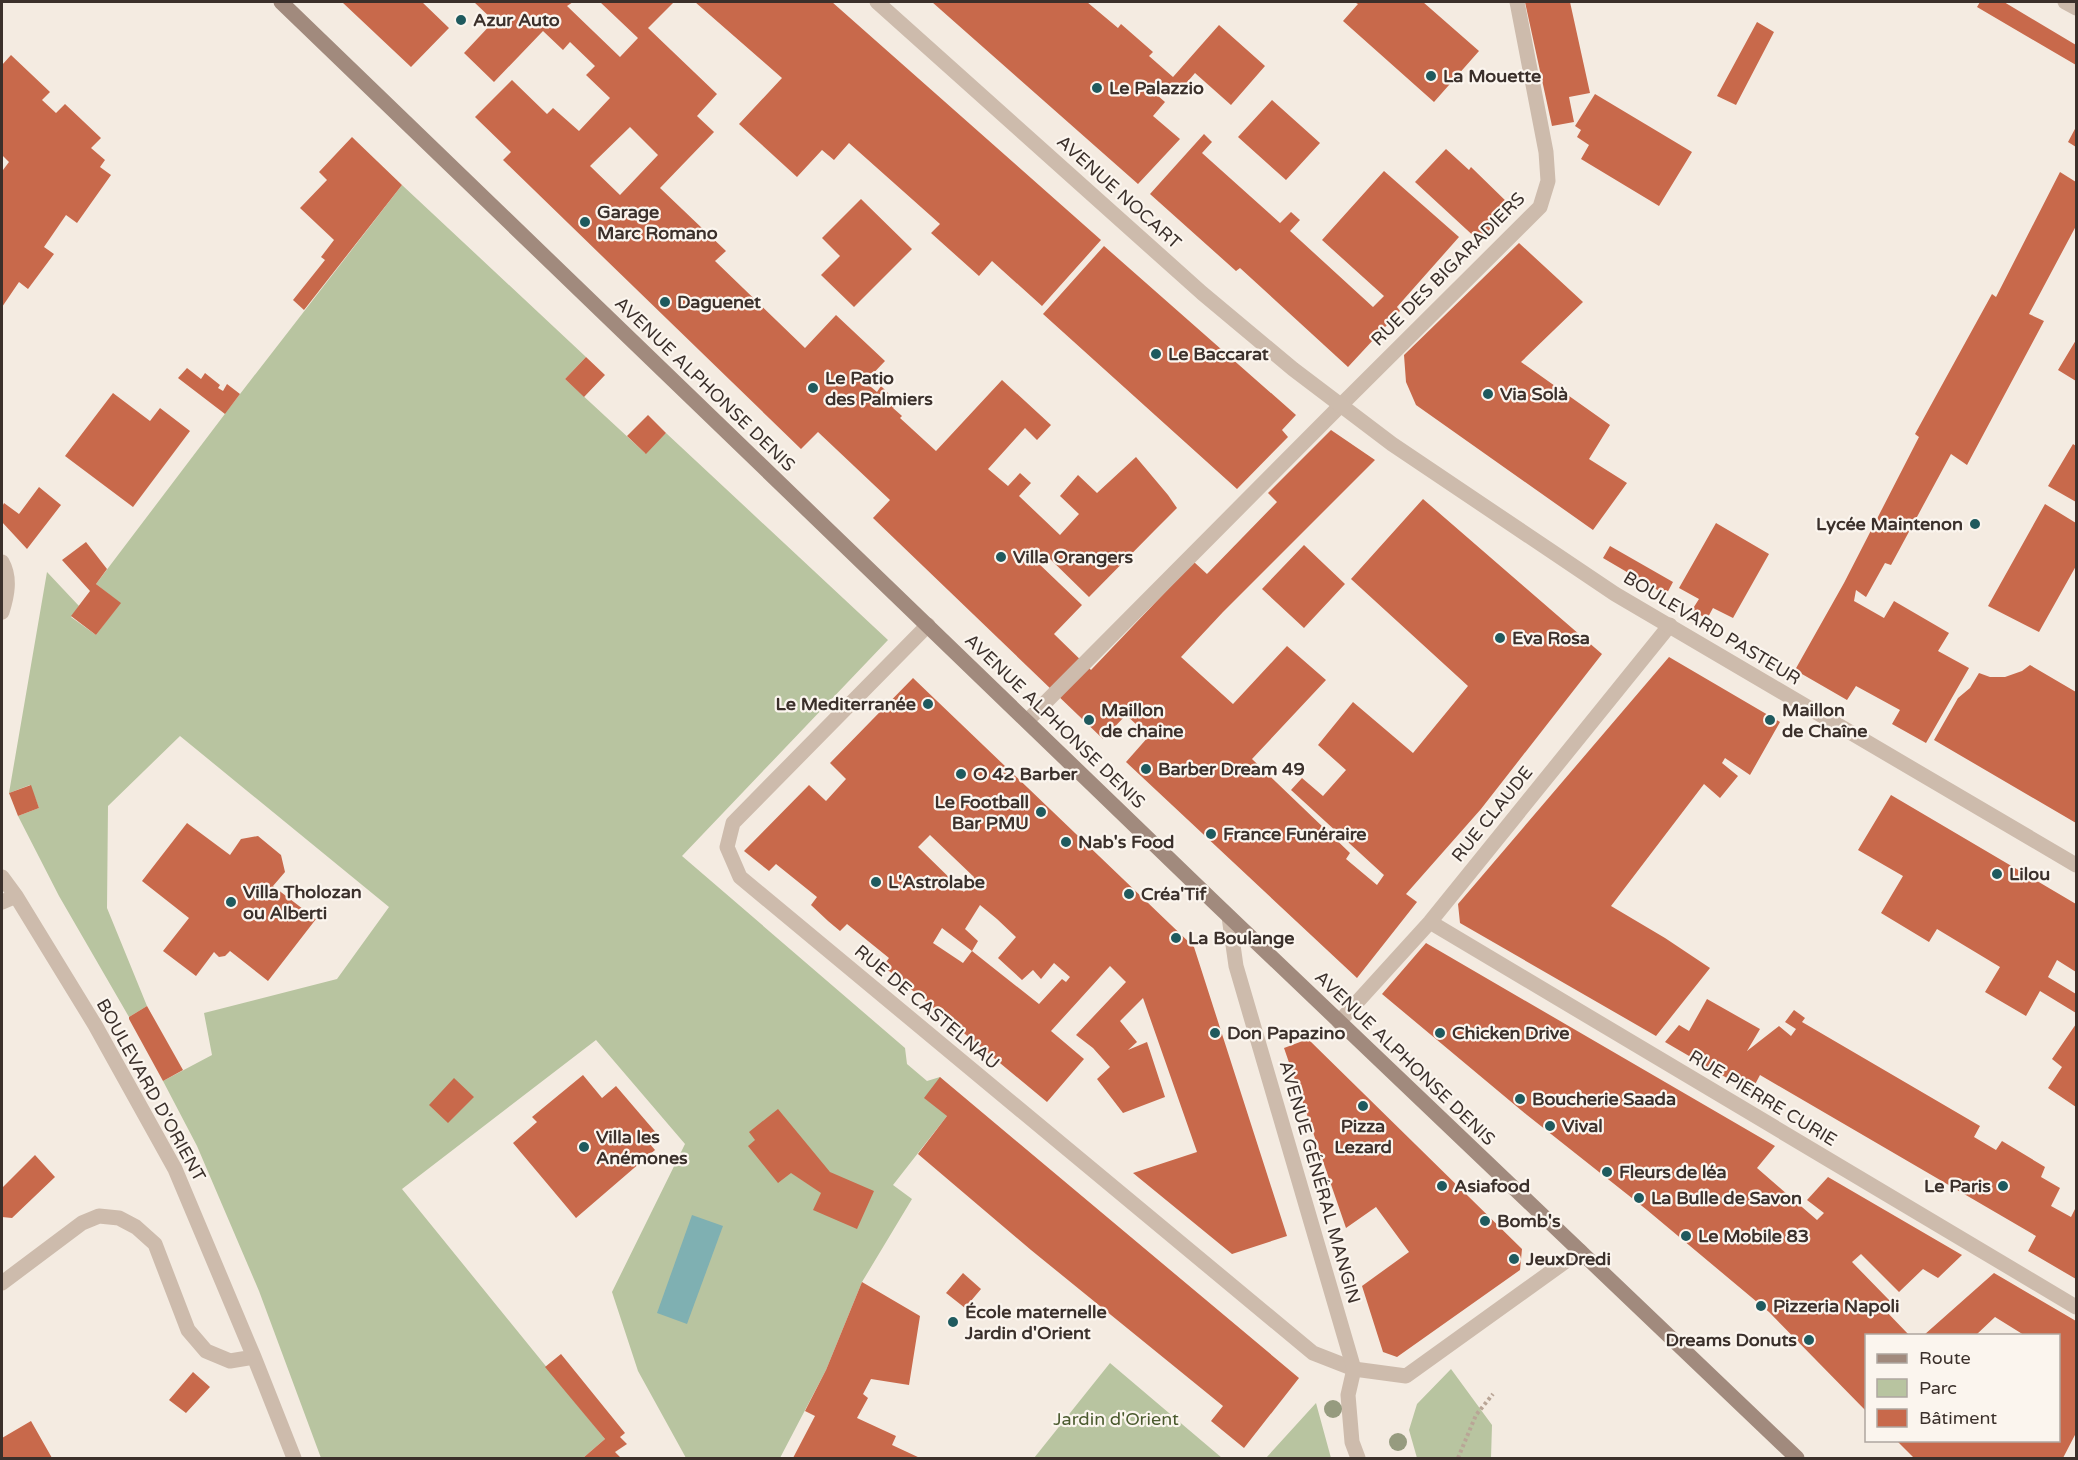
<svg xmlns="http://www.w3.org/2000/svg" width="2078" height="1460" font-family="'Varela Round',sans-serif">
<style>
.green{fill:#b8c4a0}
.water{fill:#7fb0b2}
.building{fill:#c8694b;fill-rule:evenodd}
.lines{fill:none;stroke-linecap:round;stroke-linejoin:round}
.path{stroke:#b9a596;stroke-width:4;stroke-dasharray:3 3;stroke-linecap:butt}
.pedestrian{stroke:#cdbbac;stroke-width:15}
.minor{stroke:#cdbbac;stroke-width:15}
.tertiary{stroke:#cdbbac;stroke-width:15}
.secondary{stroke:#a18a7d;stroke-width:15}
.tree{fill:#969b7f}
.poi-dot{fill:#1f5a5e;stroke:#fbf5ee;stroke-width:2}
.labels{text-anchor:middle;stroke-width:4.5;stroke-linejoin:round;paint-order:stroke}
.poi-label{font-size:18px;font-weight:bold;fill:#3b302b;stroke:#fbf5ee;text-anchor:start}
.street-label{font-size:18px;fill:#3b302b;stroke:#fbf5ee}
.park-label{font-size:18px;fill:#4a5a2e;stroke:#fbf5ee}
</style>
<rect width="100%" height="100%" fill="#f4ebe1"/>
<!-- green -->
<path class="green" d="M402 185 586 357 565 379 645 453 666 433 888 640 682 856 905 1048 907 1064 927 1081 940 1077 947 1116 893 1185 912 1199 862 1282 826 1370 780 1458H686L638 1371 612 1292 685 1144 596 1040 402 1189 605 1439 583 1458H321L259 1291 197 1146 163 1081 212 1055 204 1013 337 979 389 907 180 736 108 806 107 908 147 1006 129 1017 59 896 18 816 39 808 30 785 9 793 47 572 79 606 71 617 96 635 120 603 96 584 240 394Z
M1110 1363 1222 1458H1034Z
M1451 1369 1492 1425 1491 1458H1417L1409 1430 1417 1404Z
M1316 1403 1331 1458H1266Z"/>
<!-- water -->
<path class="water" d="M692 1215 723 1226 687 1324 657 1313Z"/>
<!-- building -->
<path class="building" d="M342 2H422L449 28 411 67Z
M474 2H573L567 6 620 57 638 38 600 2H674L648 28 717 94 697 116 714 132 660 188 726 251 715 261 805 348 836 315 885 361 865 382 877 392 881 386 898 403 893 408 902 416 900 418 936 451 1002 380 1051 425 1037 440 1025 428 988 469 1008 486 1020 473 1031 483 1019 496 1060 535 1079 514 1060 496 1078 475 1097 493 1136 457 1168 495 1177 508 1155 530 1089 597 1044 553 1036 561 1082 605 1054 634 1091 670 1194 562 1207 574 1277 502 1268 493 1331 430 1375 460 1223 612 1181 657 1233 704 1287 646 1326 680 1252 759 1350 853 1346 859 1377 885 1384 875 1291 790 1302 778 1323 796 1346 770 1318 745 1353 702 1413 753 1468 686 1351 579 1423 499 1602 654 1481 809 1406 894 1417 902 1357 978 1126 762 1149 736 1126 715 1103 739 873 518 890 500 818 432 801 449 503 160 511 152 475 117 512 80 547 114 553 108 579 131 610 98 586 75 595 66 570 42 563 50 543 31 494 82 464 53 494 21ZM630 127 658 155 620 195 590 166Z
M695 2H832L1101 240 1042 306 992 261 979 276 931 233 940 224 849 143 834 160 822 150 797 177 739 124 782 78Z
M932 2H1087L1118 28 1121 24 1153 52 1149 56 1173 77 1219 25 1265 66 1231 105 1195 73 1177 94 1167 84 1157 95 1165 102 1153 116 1180 139 1138 184Z
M1354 2H1423L1479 51 1434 102 1343 21 1358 4Z
M1525 2H1570L1590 93 1569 97 1574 122 1552 126Z
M1980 2H2004L2076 45V65L1977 7Z
M1757 22 1774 32 1736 105 1717 96Z
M11 55 50 92 42 100 56 113 65 104 101 138 91 148 105 160 100 167 111 175 77 223 66 215 44 247 54 254 28 289 19 282 2 307V169L3 170 9 162 2 155V65Z
M1595 94 1692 152 1659 206 1581 159 1589 145 1577 137 1581 130 1575 126Z
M1272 100 1320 143 1286 180 1238 137Z
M2076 127V147L2068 142Z
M1204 134 1212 142 1202 153 1280 223 1291 212 1300 220 1290 231 1373 307 1384 296 1322 240 1384 171 1459 237 1397 307 1400 311 1348 367 1240 268 1236 271 1150 194Z
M352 137 402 185 304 310 293 300 325 260 321 257 334 240 300 208 327 180 319 172Z
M1446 149 1469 170 1471 167 1511 206 1479 241 1415 182Z
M2060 172 2076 182V226L2029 314 2044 321 1967 465 1951 454 1891 565 1885 563 1866 597 1856 590 1854 601 1884 618 1894 601 1949 633 1938 651 1969 668 1926 743 1892 724 1900 710 1856 686 1847 700 1795 670 1844 583 1919 437 1915 434 1992 294 1996 297Z
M861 199 912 249 854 307 821 275 840 256 822 238Z
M1519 243 1583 302 1521 362 1610 425 1589 459 1627 483 1593 530 1416 405 1406 382 1404 355Z
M1104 246 1296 415 1282 430 1288 437 1237 489 1043 314Z
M2076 340V381L2058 370Z
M586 357 605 375 584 397 565 379Z
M187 368 201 379 205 373 220 385 218 388 223 391 227 384 240 394 225 414 178 378Z
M113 393 150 421 160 408 190 431 133 507 65 456Z
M648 415 666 433 646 454 627 436Z
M2073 444 2076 446V502L2048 486Z
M39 487 61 505 27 549 2 522V507L4 503 19 514Z
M2045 504 2076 523V566L2039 632 1988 606Z
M1716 523 1769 554 1733 618 1713 608 1707 619 1692 610 1699 599 1679 588Z
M86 542 107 569 96 584 121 603 96 635 71 616 90 591 62 560Z
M1304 545 1345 584 1304 628 1262 589Z
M1610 546 1673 582 1666 595 1603 558Z
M1669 657 1780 722 1750 775 1725 758 1722 763 1738 776 1720 798 1704 784 1611 906 1665 938 1710 968 1656 1036 1460 923 1458 904Z
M2030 665 2076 692V823L1934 740 1958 698 1970 688 1979 673 1990 677H2005L2022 671Z
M913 678 1194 947 1287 1236 1232 1254 1133 1173 1197 1152 1143 998 1120 1021 1137 1042 1128 1050 1147 1042 1165 1097 1123 1113 1097 1079 1110 1067 1093 1048 1076 1035 1126 982 1110 966 1051 1031 1084 1059 1047 1102 883 966 889 958 847 924 840 931 828 921 811 905 817 897 776 864 769 871 744 851 809 785 826 801 846 779 830 763ZM930 835 974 877 964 892 918 847ZM980 905 997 919 1016 937 998 958 1022 980 1033 970 1041 979 1054 963 1070 977 1066 982 1062 979 1039 1004 972 951 978 941 965 929ZM942 928 972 951 963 963 933 943Z
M31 785 39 808 18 816 9 793Z
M1891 795 2076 904V972L2057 960 2048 977 2076 994V1013L2040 991 2026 1016 1985 992 2000 967 1937 929 1929 942 1881 913 1903 876 1858 850Z
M187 823 230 855 241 839 258 836 281 855 285 872 273 886 316 919 268 981 230 951 225 956 219 957 214 952 196 976 163 951 189 918 142 881Z
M1426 943 1775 1146 1757 1168 1817 1220 1824 1213 1807 1200 1828 1177 1962 1255 1938 1278 1923 1269 1899 1292 1861 1254 1852 1262 1890 1301 1883 1308 1909 1335H1866V1411L1769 1312 1647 1210 1527 1115 1382 994Z
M1707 999 1760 1029 1747 1051 1779 1026 1791 1036 1796 1029 1785 1022 1794 1010 1805 1018 1802 1022 1980 1126 1974 1137 1996 1150 2002 1141 2045 1167 2041 1177 2060 1188 2051 1206 2071 1217 2076 1207V1279L2028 1251 2036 1236 1760 1075 1751 1092 1665 1042 1679 1025 1689 1031Z
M147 1006 183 1070 163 1081 129 1019V1017Z
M2076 1024V1107L2048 1088 2062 1067 2052 1059Z
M1308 1039 1522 1249 1520 1270 1397 1357 1383 1352 1362 1286 1409 1252 1376 1207 1346 1228 1284 1048Z
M583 1075 602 1098 616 1086 658 1135 649 1143 655 1150 576 1218 513 1143 537 1122 532 1117Z
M940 1077 1299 1378 1244 1448 1211 1421 1223 1406 1031 1250 918 1154 947 1116 924 1098Z
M454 1078 474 1097 448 1123 429 1105Z
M778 1109 830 1172 874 1191 857 1229 813 1210 821 1193 791 1173 778 1183 748 1146 755 1140 749 1132Z
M35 1155 55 1177 12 1218 2 1217V1188Z
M963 1273 981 1289 965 1308 946 1293Z
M1994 1273 2076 1321V1433L2063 1458H1914L1896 1440H2058V1335H2024L1995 1317 1976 1335H1924Z
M862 1282 920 1316 909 1385 871 1379 863 1394 868 1398 857 1418 896 1436 892 1445 920 1458H793L815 1416 805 1411 826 1370Z
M561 1354 625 1433 620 1437 627 1444 615 1452 621 1458H583L605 1439 545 1367Z
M193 1372 210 1387 186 1413 169 1400Z
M31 1421 52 1458H2V1438Z"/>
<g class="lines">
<!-- path -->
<path class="path" d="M1458 1458 1476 1415 1493 1394"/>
<!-- pedestrian -->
<path class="pedestrian" d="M1027 721 1340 406"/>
<!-- minor -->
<path class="minor" d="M2065 2 2076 8
M1340 406 1540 207 1548 181 1546 152 1517 2
M2 562C11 578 7 596 2 612
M928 625 733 823 727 847 740 877 1313 1353 1354 1369 1406 1376 1580 1251
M2 877 16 896 95 1025 175 1169 254 1357 294 1458
M2 902 16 896
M1430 922 2076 1307
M1339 1022 1430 922 1670 625
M2 1283 82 1223 99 1216 119 1218 136 1227 155 1244 188 1330 206 1351 230 1361 254 1357"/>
<!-- tertiary -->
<path class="tertiary" d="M877 2 1202 293 1293 369 1392 444 1615 594 2076 865
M1229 917 1236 966 1354 1369 1348 1395 1352 1442 1358 1458"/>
<!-- secondary -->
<path class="secondary" d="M281 2 1216 904 1797 1458"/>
</g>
<!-- trees -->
<g class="tree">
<circle cx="1333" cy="1409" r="9"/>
<circle cx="1398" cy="1442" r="9"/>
</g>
<!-- markers -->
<g class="poi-dot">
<circle cx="461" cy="20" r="6"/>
<circle cx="1431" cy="76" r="6"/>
<circle cx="1097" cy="88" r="6"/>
<circle cx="585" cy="222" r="6"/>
<circle cx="665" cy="302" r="6"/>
<circle cx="1156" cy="354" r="6"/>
<circle cx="813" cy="388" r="6"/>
<circle cx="1488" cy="394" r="6"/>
<circle cx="1975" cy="524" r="6"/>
<circle cx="1001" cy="557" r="6"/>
<circle cx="1500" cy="638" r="6"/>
<circle cx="928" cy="704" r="6"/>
<circle cx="1089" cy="720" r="6"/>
<circle cx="1770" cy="720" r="6"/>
<circle cx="1146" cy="769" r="6"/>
<circle cx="961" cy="774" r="6"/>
<circle cx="1041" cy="812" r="6"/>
<circle cx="1211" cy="834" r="6"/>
<circle cx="1066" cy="842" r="6"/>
<circle cx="1997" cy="874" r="6"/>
<circle cx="876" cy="882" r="6"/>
<circle cx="1129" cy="894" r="6"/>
<circle cx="231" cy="902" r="6"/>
<circle cx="1176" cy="938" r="6"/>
<circle cx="1215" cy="1033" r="6"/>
<circle cx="1440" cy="1033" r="6"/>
<circle cx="1520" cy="1099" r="6"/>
<circle cx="1363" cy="1106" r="6"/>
<circle cx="1550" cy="1126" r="6"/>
<circle cx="584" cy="1147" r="6"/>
<circle cx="1607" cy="1172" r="6"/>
<circle cx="1442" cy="1186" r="6"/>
<circle cx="2003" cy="1186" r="6"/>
<circle cx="1639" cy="1198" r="6"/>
<circle cx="1485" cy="1221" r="6"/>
<circle cx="1686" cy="1236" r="6"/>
<circle cx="1514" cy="1259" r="6"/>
<circle cx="1761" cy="1306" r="6"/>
<circle cx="953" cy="1322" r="6"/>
<circle cx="1809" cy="1340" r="6"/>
</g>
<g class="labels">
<!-- poi labels -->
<g class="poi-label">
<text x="473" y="26">Azur Auto</text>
<text x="1443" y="82">La Mouette</text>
<text x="1109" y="94">Le Palazzio</text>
<text x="597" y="218">Garage<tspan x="597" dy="21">Marc Romano</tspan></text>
<text x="677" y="308">Daguenet</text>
<text x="1168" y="360">Le Baccarat</text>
<text x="825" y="384">Le Patio<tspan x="825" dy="21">des Palmiers</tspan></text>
<text x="1500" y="400">Via Solà</text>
<text x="1963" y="530" text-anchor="end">Lycée Maintenon</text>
<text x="1013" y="563">Villa Orangers</text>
<text x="1512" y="644">Eva Rosa</text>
<text x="916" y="710" text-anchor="end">Le Mediterranée</text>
<text x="1101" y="716">Maillon<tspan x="1101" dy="21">de chaine</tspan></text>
<text x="1782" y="716">Maillon<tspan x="1782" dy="21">de Chaîne</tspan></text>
<text x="1158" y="775">Barber Dream 49</text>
<text x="973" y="780">O 42 Barber</text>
<text x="1029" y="808" text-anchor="end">Le Football<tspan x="1029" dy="21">Bar PMU</tspan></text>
<text x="1223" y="840">France Funéraire</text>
<text x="1078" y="848">Nab's Food</text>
<text x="2009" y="880">Lilou</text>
<text x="888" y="888">L'Astrolabe</text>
<text x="243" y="898">Villa Tholozan<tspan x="243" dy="21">ou Alberti</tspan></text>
<text x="1141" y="900">Créa'Tif</text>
<text x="1188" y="944">La Boulange</text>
<text x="1227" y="1039">Don Papazino</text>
<text x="1452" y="1039">Chicken Drive</text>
<text x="1532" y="1105">Boucherie Saada</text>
<text x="1363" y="1132" text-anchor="middle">Pizza<tspan x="1363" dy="21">Lezard</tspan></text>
<text x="1562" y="1132">Vival</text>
<text x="596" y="1143">Villa les<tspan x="596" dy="21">Anémones</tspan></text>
<text x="1619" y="1178">Fleurs de léa</text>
<text x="1454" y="1192">Asiafood</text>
<text x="1991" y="1192" text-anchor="end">Le Paris</text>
<text x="1651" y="1204">La Bulle de Savon</text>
<text x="1497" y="1227">Bomb's</text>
<text x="1698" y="1242">Le Mobile 83</text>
<text x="1526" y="1265">JeuxDredi</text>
<text x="1773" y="1312">Pizzeria Napoli</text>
<text x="965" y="1318">École maternelle<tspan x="965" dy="21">Jardin d'Orient</tspan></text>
<text x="1797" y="1346" text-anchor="end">Dreams Donuts</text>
</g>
<!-- street labels -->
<g class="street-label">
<text transform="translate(1119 192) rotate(42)" y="6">AVENUE NOCART</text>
<text transform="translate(1448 269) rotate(-45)" y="6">RUE DES BIGARADIERS</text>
<text transform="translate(705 384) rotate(44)" y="6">AVENUE ALPHONSE DENIS</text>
<text transform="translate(1712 628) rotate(31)" y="6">BOULEVARD PASTEUR</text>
<text transform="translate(1055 721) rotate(44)" y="6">AVENUE ALPHONSE DENIS</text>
<text transform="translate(1492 814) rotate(-51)" y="6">RUE CLAUDE</text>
<text transform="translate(927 1007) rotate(40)" y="6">RUE DE CASTELNAU</text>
<text transform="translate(1405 1058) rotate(44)" y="6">AVENUE ALPHONSE DENIS</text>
<text transform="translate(151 1090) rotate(61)" y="6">BOULEVARD D'ORIENT</text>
<text transform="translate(1763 1098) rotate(31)" y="6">RUE PIERRE CURIE</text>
<text transform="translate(1320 1182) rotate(74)" y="6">AVENUE GÉNÉRAL MANGIN</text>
</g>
<!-- park labels -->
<g class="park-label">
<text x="1116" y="1425">Jardin d'Orient</text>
</g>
</g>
<!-- border -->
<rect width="2078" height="1460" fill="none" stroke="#3b302b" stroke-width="6"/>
<!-- legend -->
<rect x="1865" y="1334" width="195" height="108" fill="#fbf5ee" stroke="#aea6a0" stroke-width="1.5"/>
<rect x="1877" y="1354" width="30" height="9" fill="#a18a7d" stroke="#aea6a0" stroke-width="1.5"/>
<text x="1919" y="1364" font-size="18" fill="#3b302b">Route</text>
<rect x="1877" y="1379" width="30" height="18" fill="#b8c4a0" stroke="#aea6a0" stroke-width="1.5"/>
<text x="1919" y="1394" font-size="18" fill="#3b302b">Parc</text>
<rect x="1877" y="1409" width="30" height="18" fill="#c8694b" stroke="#aea6a0" stroke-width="1.5"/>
<text x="1919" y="1424" font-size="18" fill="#3b302b">Bâtiment</text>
</svg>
